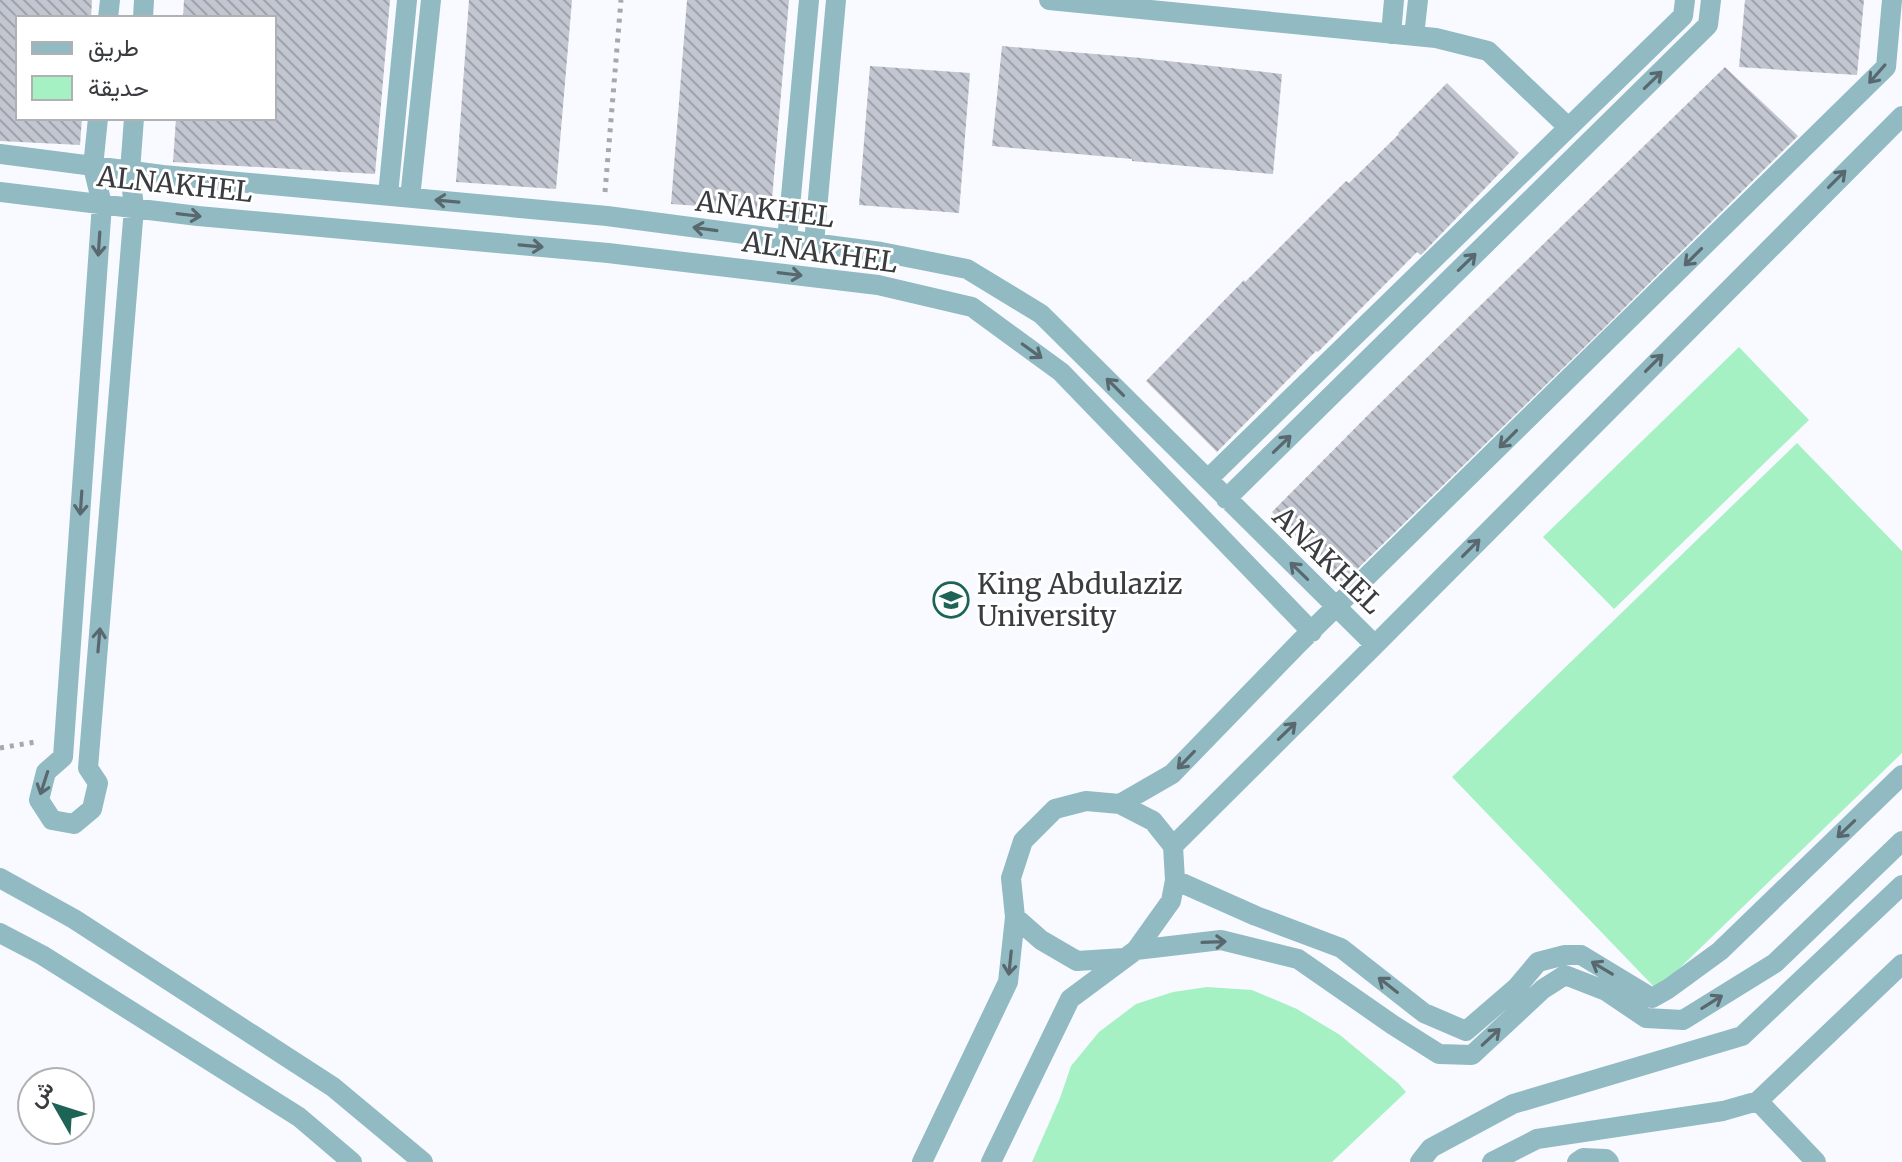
<svg xmlns="http://www.w3.org/2000/svg" width="1902" height="1162" font-family="Merriweather,Vazirmatn,serif">
<style>
.green{fill:#a6f1c3}
.building{fill:url(#building-back-hatch)}
.lines{fill:none;stroke-linecap:round;stroke-linejoin:round}
.path{stroke:#a7a8ad;stroke-width:5;stroke-dasharray:4 6;stroke-linecap:butt}
.street{stroke:#91bac3;stroke-width:20}
.oneway{stroke:#59686e}
.labels{text-anchor:middle;stroke-width:6;stroke-linejoin:round;paint-order:stroke}
.street-label{font-size:28px;fill:#3b3c40;stroke:#fff}
.poi-label{font-size:28px;fill:#3b3c40;stroke:#fff;text-anchor:start}
</style>
<defs>
<pattern id="building-back-hatch" width="6" height="6" patternUnits="userSpaceOnUse" patternTransform="scale(2)"><rect width="6" height="6" fill="#c2c6d0"/><path d="M-1 5l2 2M0 0l6 6M5-1l2 2" fill="none" stroke="#9fa2aa"/></pattern>
</defs>
<rect width="100%" height="100%" fill="#f9faff"/>
<!-- green -->
<path class="green" d="M1739 347 1809 420 1614 609 1543 537Z
M1797 443 1902 551V753L1657 990 1452 777Z
M1207 987 1252 990 1297 1009 1340 1035 1398 1083 1406 1092 1332 1162H1032L1060 1098 1071 1066 1099 1032 1136 1004 1173 992Z"/>
<!-- building -->
<path class="building" d="M0 0H92L91 18H18V118H82L80 145 0 141Z
M184 0H390L375 174 173 162 176 118H274V18H183Z
M469 0H572L556 189 456 182Z
M687 0H789L771 211 671 204Z
M1745 0H1864L1857 75 1739 67Z
M1002 46 1141 58 1282 74 1273 174 1132 161V159L992 146Z
M870 66 970 73 959 213 859 205Z
M1725 67 1798 136 1596 336 1343 583 1272 512 1371 412Z
M1447 83 1519 153 1421 255 1417 252 1318 352 1316 351 1217 452 1146 381 1244 280 1245 282 1346 181 1349 183 1399 134 1398 133Z"/>
<g class="lines">
<!-- path -->
<path class="path" d="M605 192 621 0
M0 748 35 742"/>
<!-- street -->
<path class="street" d="M1049 0 1436 38 1488 51 1568 127
M108 18 110 0
M143 18 144 0
M1391 34 1394 0
M1414 36 1418 0
M98 118 93 167 102 204 63 757 46 772 39 800 52 820 74 824 92 809 98 783 88 768 134 208 130 171 134 118
M0 154 163 175 607 216 881 252 967 269 1041 314 1375 645
M0 192 198 216 608 253 878 285 972 307 1061 372 1312 632
M388 195 407 0
M410 198 431 0
M787 240 809 0
M814 243 836 0
M1208 479 1683 16 1685 0
M1226 499 1708 25 1711 0
M1120 804 1153 821 1173 846
M0 878 74 919 333 1087 423 1162
M1175 880 1256 916 1341 948 1424 1013 1466 1031 1517 987 1538 962 1565 955H1581L1652 998 1668 989 1720 951 1902 775
M1015 917 1041 940 1077 961 1124 958
M0 933 42 955 299 1117 352 1162
M1136 950 1221 940 1298 959 1393 1025 1439 1054 1472 1055 1543 989 1565 975 1606 991 1646 1018 1683 1020 1775 963 1902 841
M1758 1101 1816 1162
M922 1162 1008 982 1015 917 1011 878 1023 841 1055 809 1086 801 1120 804 1172 774 1299 643 1886 67 1892 0
M991 1162 1070 999 1136 950 1171 901 1175 880 1173 846 1375 645 1902 116
M1420 1162 1431 1148 1513 1104 1742 1036 1902 885
M1492 1162 1537 1139 1723 1111 1758 1101 1902 964
M1577 1162 1583 1158 1606 1159 1609 1162"/>
</g>
<!-- one-way arrows -->
<defs><path id="oneway-shaft" d="M-6 0H5M1.5-3L5.5 0L1.5 3" fill="none" stroke-width="1.6" stroke-linecap="round" stroke-linejoin="round" transform="scale(2)"/></defs>
<g class="oneway">
<use href="#oneway-shaft" transform="translate(1877 74) rotate(131)"/>
<use href="#oneway-shaft" transform="translate(1653 80) rotate(-44)"/>
<use href="#oneway-shaft" transform="translate(1837 179) rotate(-45)"/>
<use href="#oneway-shaft" transform="translate(447 201) rotate(-175)"/>
<use href="#oneway-shaft" transform="translate(189 215) rotate(7)"/>
<use href="#oneway-shaft" transform="translate(705 229) rotate(-172)"/>
<use href="#oneway-shaft" transform="translate(99 244) rotate(94)"/>
<use href="#oneway-shaft" transform="translate(531 246) rotate(5)"/>
<use href="#oneway-shaft" transform="translate(1693 257) rotate(135)"/>
<use href="#oneway-shaft" transform="translate(1467 262) rotate(-44)"/>
<use href="#oneway-shaft" transform="translate(790 274) rotate(7)"/>
<use href="#oneway-shaft" transform="translate(1032 351) rotate(36)"/>
<use href="#oneway-shaft" transform="translate(1654 363) rotate(-45)"/>
<use href="#oneway-shaft" transform="translate(1115 387) rotate(-135)"/>
<use href="#oneway-shaft" transform="translate(1508 439) rotate(135)"/>
<use href="#oneway-shaft" transform="translate(1282 444) rotate(-44)"/>
<use href="#oneway-shaft" transform="translate(81 503) rotate(94)"/>
<use href="#oneway-shaft" transform="translate(1471 548) rotate(-45)"/>
<use href="#oneway-shaft" transform="translate(1299 571) rotate(-136)"/>
<use href="#oneway-shaft" transform="translate(99 640) rotate(-85)"/>
<use href="#oneway-shaft" transform="translate(1287 731) rotate(-44)"/>
<use href="#oneway-shaft" transform="translate(1186 760) rotate(134)"/>
<use href="#oneway-shaft" transform="translate(44 783) rotate(108)"/>
<use href="#oneway-shaft" transform="translate(1846 829) rotate(136)"/>
<use href="#oneway-shaft" transform="translate(1214 942) rotate(-2)"/>
<use href="#oneway-shaft" transform="translate(1010 963) rotate(96)"/>
<use href="#oneway-shaft" transform="translate(1602 968) rotate(-149)"/>
<use href="#oneway-shaft" transform="translate(1388 985) rotate(-142)"/>
<use href="#oneway-shaft" transform="translate(1712 1002) rotate(-32)"/>
<use href="#oneway-shaft" transform="translate(1491 1037) rotate(-43)"/>
</g>
<!-- icons -->
<defs>
<symbol id="university-ring" viewBox="-11 -11 22 22"><circle r="9.5" fill="#fff" stroke="#1d6457" stroke-width="1.5"/><path d="M0-5L7-2L0 1L-7-2ZM-4 1L0 2.5L4 1V4Q0 6-4 4Z" fill="#1d6457"/></symbol>
</defs>
<g fill-rule="evenodd">
<use href="#university-ring" x="931" y="580" width="40" height="40"/>
</g>
<g class="labels">
<!-- street labels -->
<g class="street-label">
<text transform="translate(175 184) rotate(6)" y="10">ALNAKHEL</text>
<text transform="translate(765 209) rotate(7)" y="10">ANAKHEL</text>
<text transform="translate(820 252) rotate(8)" y="10">ALNAKHEL</text>
<text transform="translate(1328 560) rotate(44)" y="10">ANAKHEL</text>
</g>
<!-- poi labels -->
<g class="poi-label">
<text x="977" y="594">King Abdulaziz<tspan x="977" dy="32">University</tspan></text>
</g>
</g>
<!-- legend -->
<rect x="16" y="16" width="260" height="104" fill="#ffffff" stroke="#b1b1b3" stroke-width="2"/>
<rect x="32" y="42" width="40" height="12" fill="#91bac3" stroke="#b1b1b3" stroke-width="2"/>
<text x="88" y="56" font-size="24" fill="#3b3c40">طريق</text>
<rect x="32" y="76" width="40" height="24" fill="#a6f1c3" stroke="#b1b1b3" stroke-width="2"/>
<text x="88" y="96" font-size="24" fill="#3b3c40">حديقة</text>
<!-- north arrow -->
<g transform="translate(56 1106) rotate(309)"><circle r="38" fill="#ffffff" stroke="#b1b1b3" stroke-width="2"/>
<path d="M0-6L14 30L0 20L-14 30Z" fill="#1d6457"/>
<text y="-12" font-size="22" font-weight="bold" text-anchor="middle" fill="#3b3c40">ش</text>
</g>
</svg>
